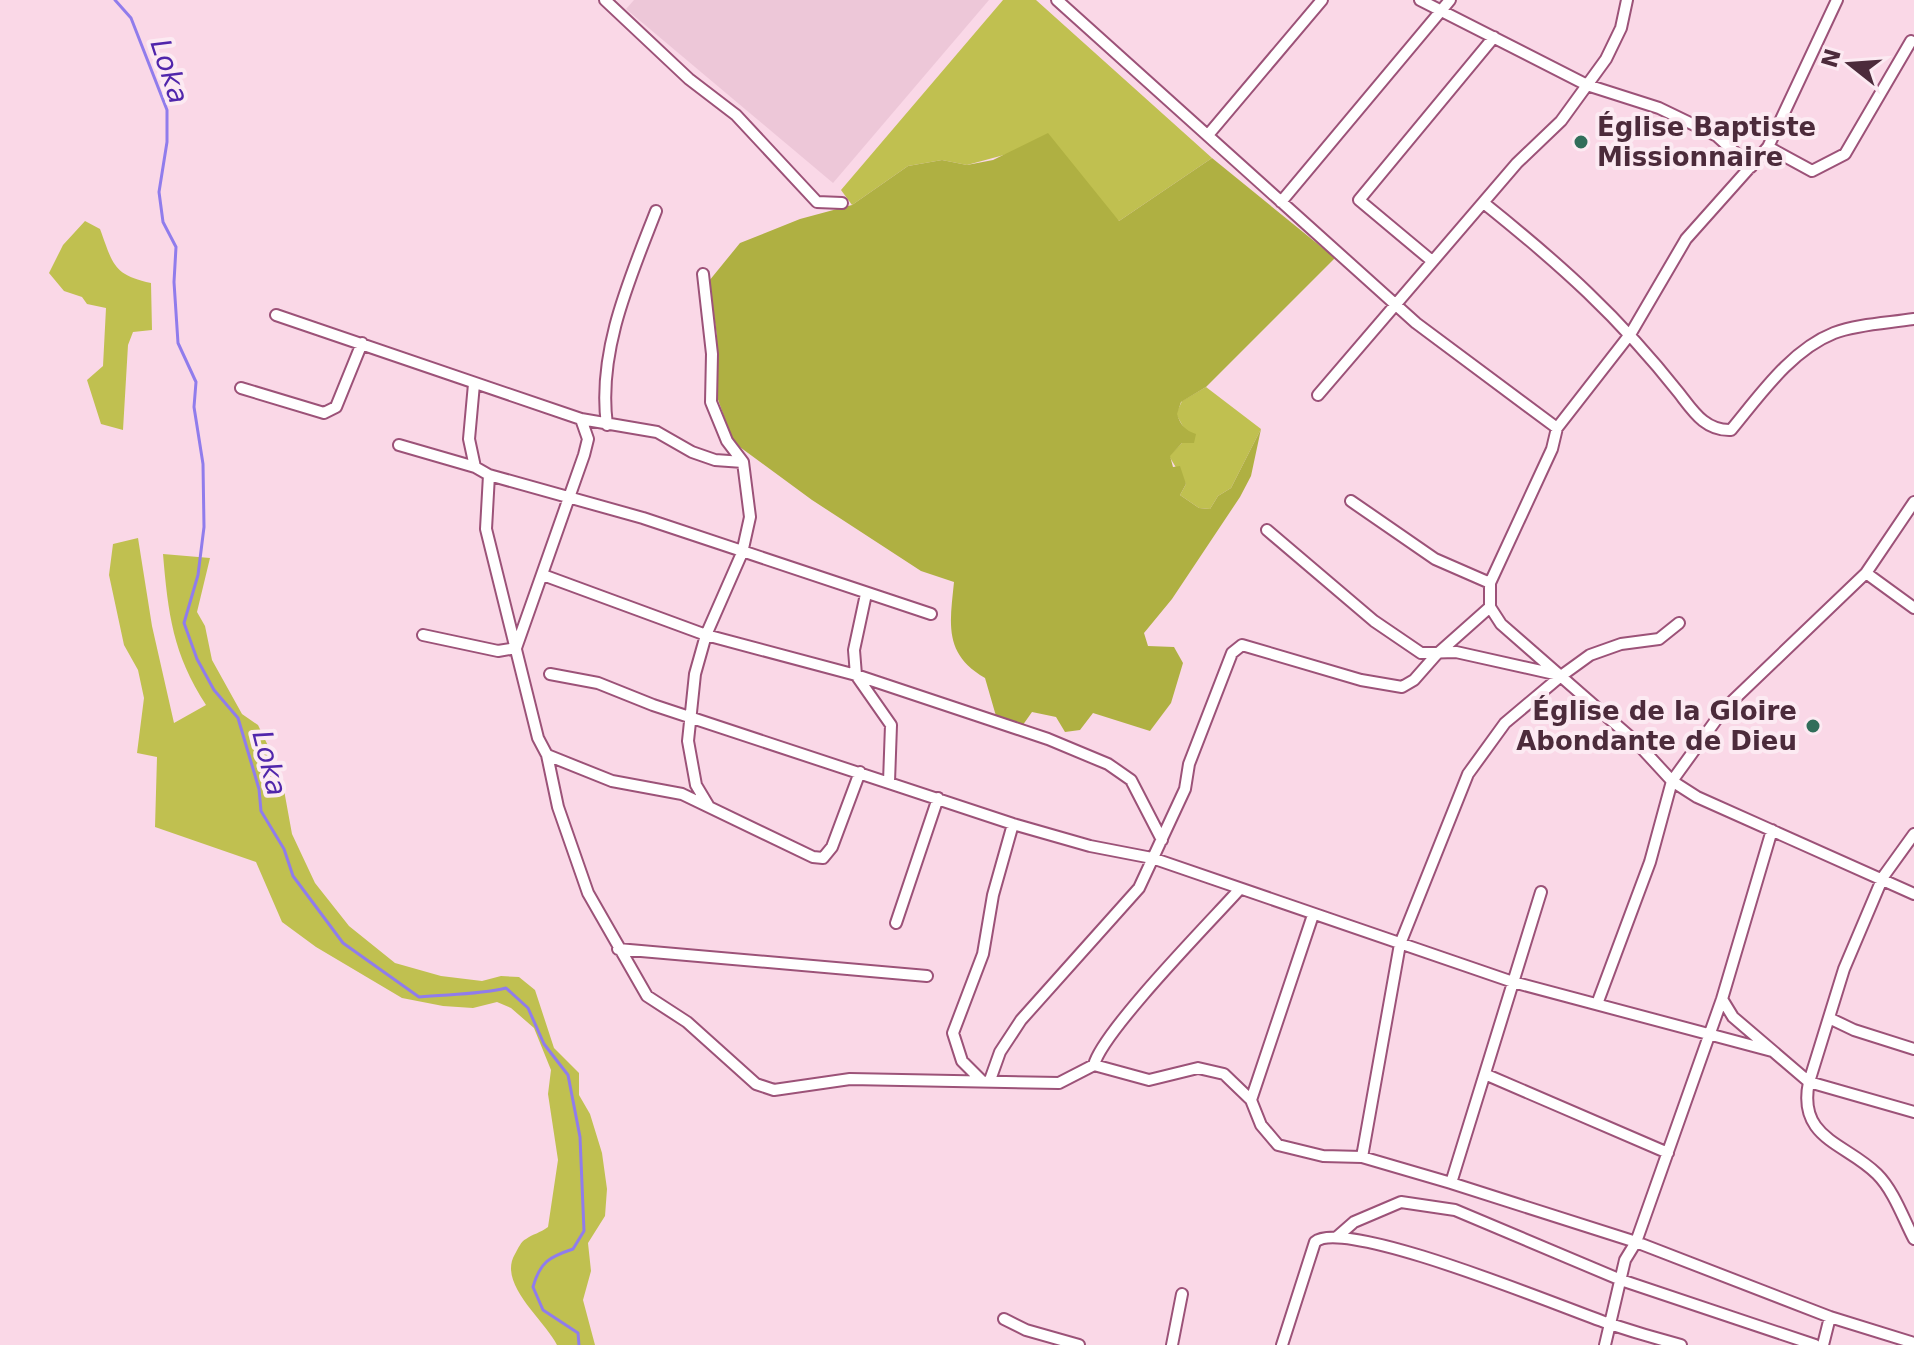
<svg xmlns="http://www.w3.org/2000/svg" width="1914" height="1345" font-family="'DejaVu Sans',sans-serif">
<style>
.built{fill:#edc7d8}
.green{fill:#c0c050}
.forest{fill:#afb042}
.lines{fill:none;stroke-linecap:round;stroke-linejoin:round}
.stream{stroke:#907cec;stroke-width:3}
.minor-casing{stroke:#9c5278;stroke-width:14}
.minor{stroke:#fff;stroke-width:10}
.poi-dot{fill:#316e5a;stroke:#fceaf2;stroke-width:3}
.labels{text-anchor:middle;stroke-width:8;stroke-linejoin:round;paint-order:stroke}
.poi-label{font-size:26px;font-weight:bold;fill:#4c2b3b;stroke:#fceaf2;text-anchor:start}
.water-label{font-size:28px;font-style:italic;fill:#5026ab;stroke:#fceaf2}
</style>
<rect width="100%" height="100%" fill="#fad8e7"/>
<!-- built -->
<path class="built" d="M634 0H989L833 183 626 9Z"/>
<!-- green -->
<path class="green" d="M1003 0H1036L1212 158 1119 221 1015 152 967 165 942 160 908 166 852 205 841 190Z
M85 221 100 229C113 264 113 275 151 283L152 330 133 332 128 345 123 430 101 424 87 380 103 366 106 308 87 304 82 297 64 291 49 273 63 245Z
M1206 387 1261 429 1231 488 1218 496 1210 509 1199 508 1180 495 1186 484 1169 456 1182 443 1185 430 1176 414 1182 401Z
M138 538 152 626 174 723 206 705C173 654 168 614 163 554L210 558 197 612 205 626 212 660 242 714 258 725 271 752 282 779 292 834 315 883 349 926 395 963 441 976 482 981 501 976 519 977 535 990 554 1048 579 1073V1095L590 1114 602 1153 607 1189 605 1216 588 1243 591 1271 583 1300 595 1345H557C545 1320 497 1284 515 1254 518 1249 521 1241 526 1239 533 1234 540 1233 548 1227L558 1160 548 1094 551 1070 534 1028 511 1008 497 1002 473 1008 443 1006 402 998 316 947 282 922 256 862 155 827 157 757 137 753 144 698 138 670 124 645 109 575 113 544Z"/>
<!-- forest -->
<path class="forest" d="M1048 133 1119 221 1212 158 1335 258 1206 387 1181 402 1177 414C1181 426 1185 430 1196 434L1194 443H1182L1170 456 1173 467 1180 466 1186 484 1180 495 1199 508 1210 509 1218 496 1231 488 1261 429 1251 476 1240 497 1172 599 1144 633 1148 646 1174 647 1183 663 1171 703 1150 731 1093 713 1080 730 1065 732 1056 717 1032 712 1020 729 996 716 985 678C943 654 950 623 954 582L921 571 812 500 733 442 715 391 717 336 709 281 740 243 800 219 852 205 908 166 942 160 967 165 993 160Z"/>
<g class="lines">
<!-- stream -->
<path class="stream" d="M115 0 131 18 167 110V142L159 192 163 222 176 247 174 282 178 343 196 382 194 407 203 464 204 527 198 575 184 623 197 659 214 690 238 718 259 789 261 811 284 849 293 876 343 943 419 997C449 994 477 995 506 988L528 1008 544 1044 568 1075 580 1137 584 1231 573 1249C549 1257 540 1262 533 1287L543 1310 578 1333 579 1345"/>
<defs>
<path id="minor" d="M605 0 689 79 736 115 817 202 842 203
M1057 0 1416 323 1557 428
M1420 0 1587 85 1659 108 1717 136 1751 167
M1837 0 1768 147 1686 239 1631 333 1557 428 1552 449 1490 583V607L1501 624 1636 742 1672 781 1697 797 1914 894
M1208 135 1322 0
M1768 147 1812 171 1845 154 1911 41
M1281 202 1450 0
M1485 204C1561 265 1618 316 1679 393 1693 411 1705 431 1731 430 1760 395 1791 350 1834 333 1858 324 1889 323 1914 319
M1432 261 1359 200 1494 37
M703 274 712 354 711 402 727 441 743 462 750 517 742 553 706 635 695 674 688 741 696 785 708 805
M276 315 581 419 657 432 692 452 715 460 743 462
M474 384 469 439 475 467 489 475 643 518 931 614
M241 388 324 413 336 407 362 343
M1318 395 1517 163 1561 121 1606 59 1621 28 1627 0
M607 425C597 352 630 278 656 211
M399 445 475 467
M489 475 486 529 538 738 547 755 612 781 682 794 813 857 823 858 832 847 860 772
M1351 501 1435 559 1490 583
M1267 530 1374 621 1421 653 1456 652 1559 675
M1866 573 1914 608
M543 575 706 635 856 675 1048 739 1108 764 1131 780 1162 840
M866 594 854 650 856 675 891 725 889 782
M423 635 498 651 516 648 584 455 588 439 581 419
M550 674 598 683 653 705 1013 824 1090 846 1152 858 1513 982 1772 1051
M547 755 558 807 588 893 647 996 687 1022 756 1084 774 1090 850 1079 1059 1083 1094 1065 1149 1080 1198 1068 1224 1074 1251 1100 1261 1125 1278 1145 1323 1156 1362 1157 1451 1183 1636 1242 1830 1317 1914 1343
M1914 834 1883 877 1844 969 1809 1082 1914 1112
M896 923 938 798
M618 949 927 976
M1722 999 1733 1017 1809 1082C1797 1139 1846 1143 1877 1174 1894 1191 1903 1218 1914 1239
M1597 1004 1650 862 1672 781 1724 709 1866 573 1914 502
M1831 1019 1854 1030 1914 1049
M1094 1065C1102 1032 1210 922 1238 891
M1487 1075 1668 1153
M981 1080 962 1061 953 1033 983 954 993 895 1013 824
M990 1080 1000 1052 1021 1020 1139 888 1185 789 1189 764 1232 653 1242 645 1361 680 1402 687 1414 680 1436 655 1490 607
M1251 1100 1313 915
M1362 1157 1400 944 1468 774 1505 723 1561 676 1590 655 1621 644 1659 639 1679 623
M1451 1183 1541 892
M1338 1236 1354 1222 1401 1202 1455 1210 1621 1280 1815 1345
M1004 1319 1026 1330 1079 1345
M1172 1345 1182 1294
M1282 1345 1315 1242C1344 1216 1566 1309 1610 1324 1634 1332 1658 1339 1681 1345
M1605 1345 1625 1260 1636 1242 1722 999 1772 830
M1823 1345 1830 1317"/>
</defs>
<!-- minor casing -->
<use href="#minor" class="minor-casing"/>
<!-- minor -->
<use href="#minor" class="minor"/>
</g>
<!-- markers -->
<g class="poi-dot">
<circle cx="1581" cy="142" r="8"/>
<circle cx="1813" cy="726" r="8"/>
</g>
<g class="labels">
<!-- poi labels -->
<g class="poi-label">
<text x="1597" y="136">Église Baptiste<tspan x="1597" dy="30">Missionnaire</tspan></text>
<text x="1797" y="720" text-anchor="end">Église de la Gloire<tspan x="1797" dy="30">Abondante de Dieu</tspan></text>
</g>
<!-- water labels -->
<g class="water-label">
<text transform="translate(170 71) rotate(72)" y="10">Loka</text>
<text transform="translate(270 763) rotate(76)" y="10">Loka</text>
</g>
</g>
<!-- north arrow -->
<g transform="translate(1850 64) rotate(287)" stroke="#fceaf2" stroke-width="6" paint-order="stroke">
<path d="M0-6L14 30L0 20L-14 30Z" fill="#4c2b3b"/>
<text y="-12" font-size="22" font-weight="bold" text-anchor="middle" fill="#4c2b3b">N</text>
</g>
</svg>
